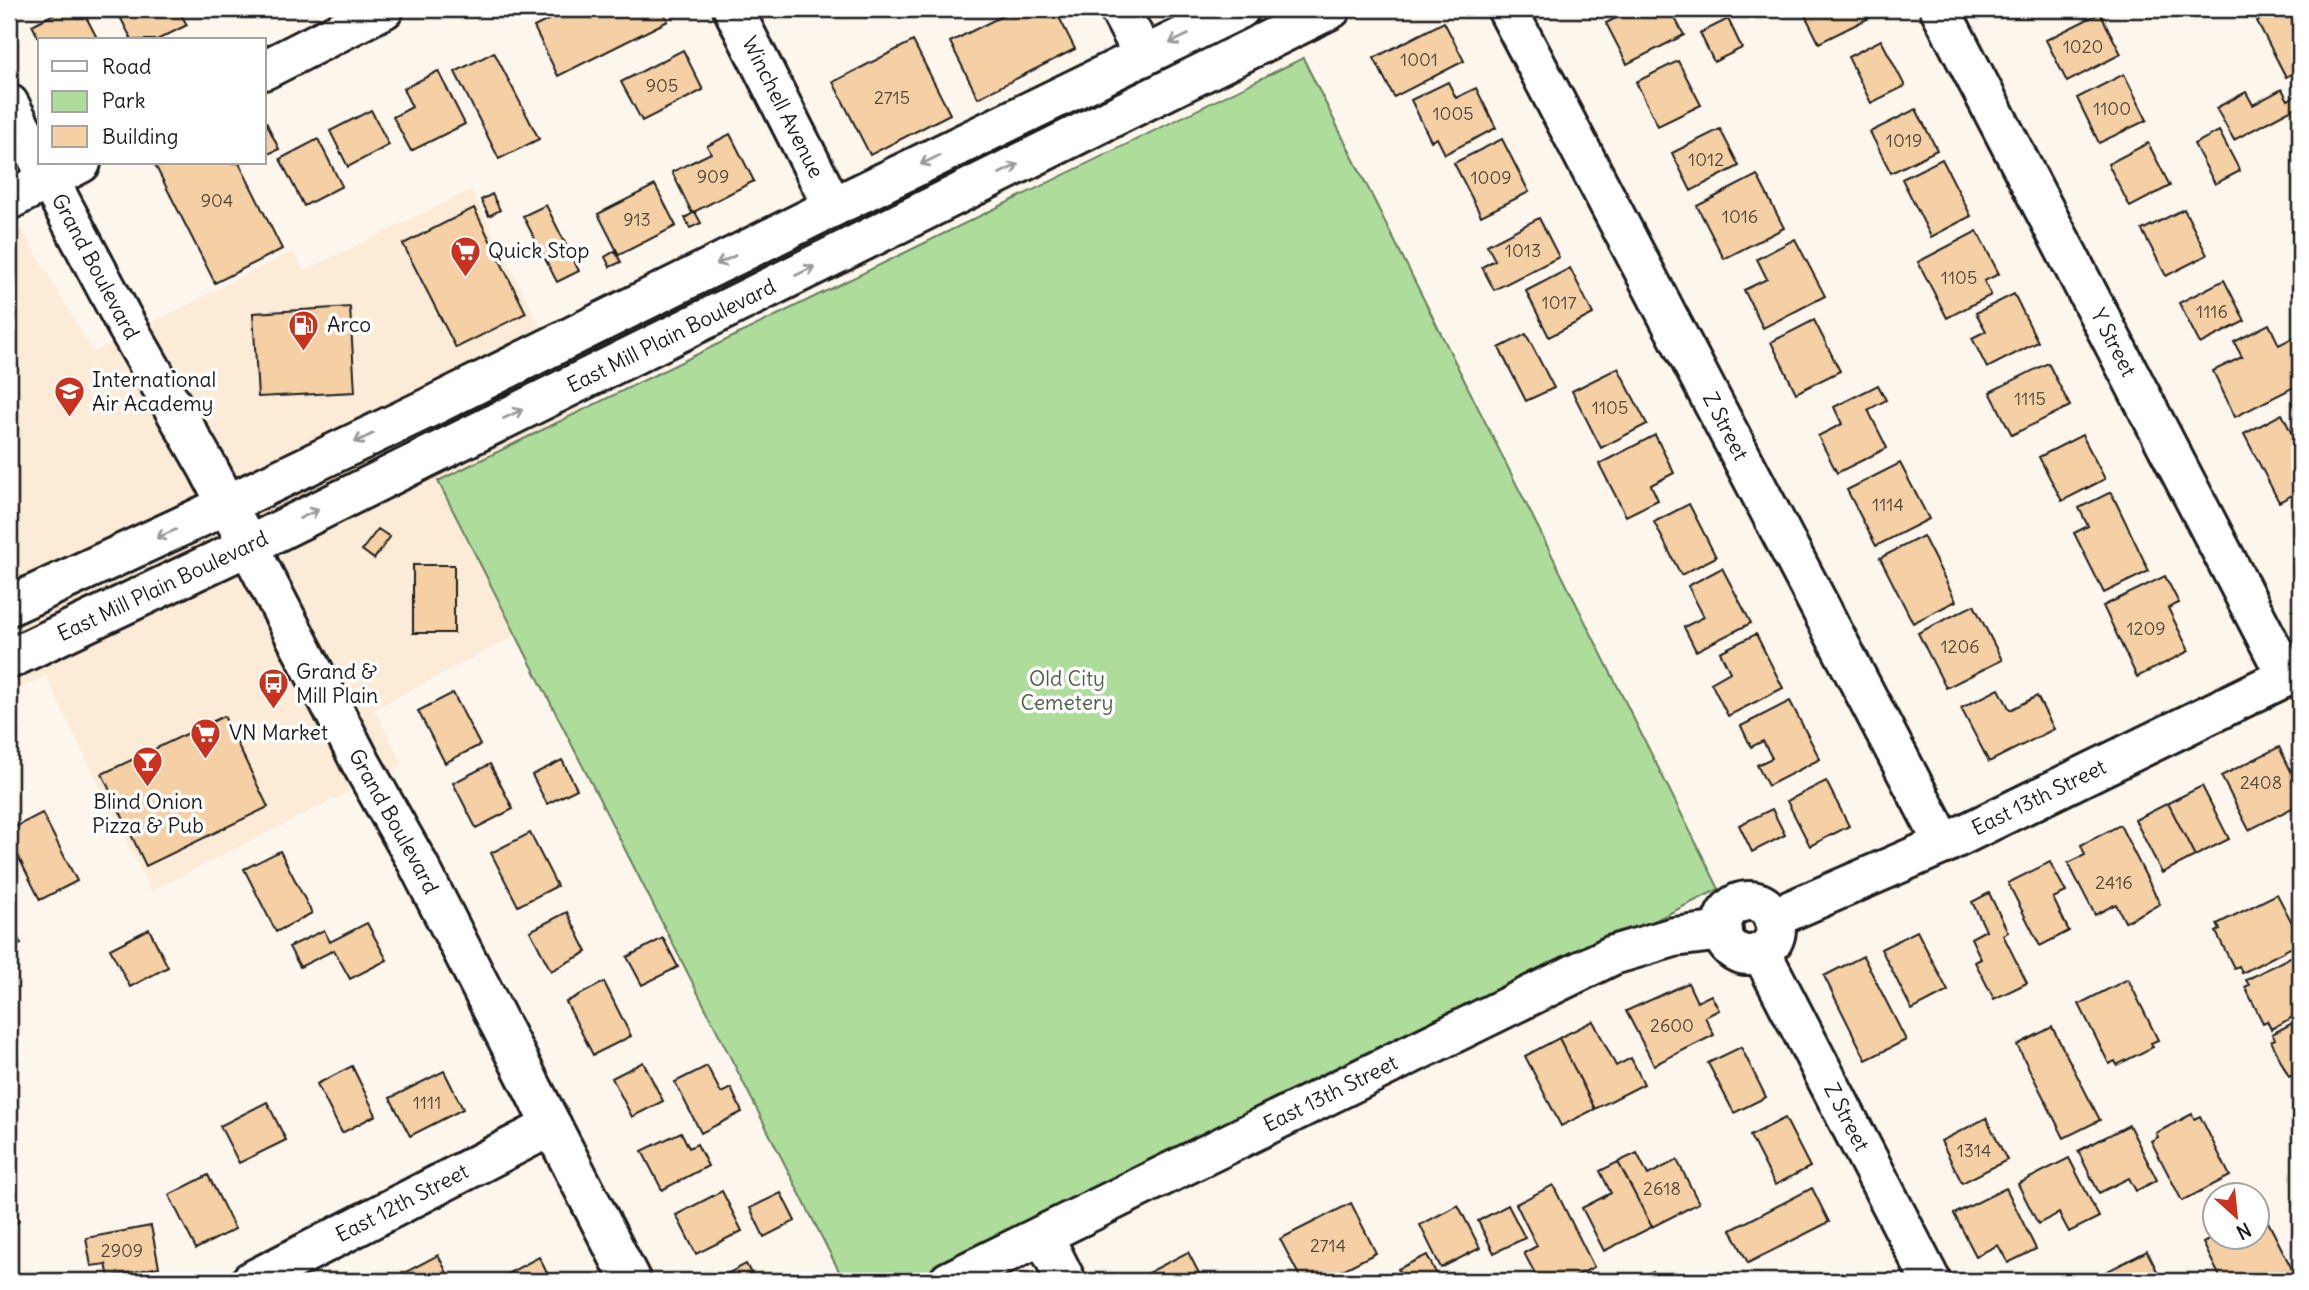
<svg xmlns="http://www.w3.org/2000/svg" width="2309" height="1290" font-family="Delius,sans-serif">
<style>
.built{fill:#fbebd7}
.green{fill:#aedc9b;stroke:#657c5c;stroke-width:2}
.building{fill:#f5d0a5;stroke:#1c1c1c;stroke-width:2}
.lines{fill:none;stroke-linecap:round;stroke-linejoin:round}
.minor-casing{stroke:#1c1c1c;stroke-width:44}
.major-casing{stroke:#1c1c1c;stroke-width:44}
.minor{stroke:#fff;stroke-width:38}
.major{stroke:#fff;stroke-width:38}
.oneway{stroke:#999}
.labels{text-anchor:middle;stroke-width:7;stroke-linejoin:round;paint-order:stroke}
.number-label{font-size:18px;fill:#52493e}
.street-label{font-size:21px;fill:#1c1c1c;stroke:#fff}
.poi-label{font-size:21px;fill:#1c1c1c;stroke:#fff;text-anchor:start}
.park-label{font-size:21px;fill:#4f5f48;stroke:#fff}
</style>
<rect width="100%" height="100%" fill="#fdf6ed"/>
<filter id="ink" filterUnits="userSpaceOnUse"><feTurbulence type="fractalNoise" baseFrequency=".0143" numOctaves="2"/><feDisplacementMap in="SourceGraphic" scale="14" xChannelSelector="R" yChannelSelector="G"/><feConvolveMatrix kernelMatrix="1 2 1 2 8 2 1 2 1" color-interpolation-filters="sRGB"/></filter>
<g filter="url(#ink)">
<!-- built -->
<path class="built" d="M471 190 583 411 438 481 516 635 374 709 403 765 151 891 46 676 9 693V236L22 229 93 353 293 251 304 271Z"/>
<!-- green -->
<path class="green" d="M1303 58 1719 889 920 1281H844L438 481Z"/>
<!-- building -->
<path class="building" d="M64 9H82L98 40 40 41 32 25Z
M116 9H178L187 25 157 40H132Z
M570 9H662L668 21 558 76 534 27Z
M1016 9H1055L1075 49 978 98 950 42Z
M1624 9H1670L1684 35 1627 64 1606 23 1626 13Z
M1802 9H1864L1869 18 1819 43Z
M2282 9H2300V69L2286 77 2257 21Z
M2100 13 2121 54 2067 82 2046 40Z
M1728 19 1742 48 1714 62 1700 33Z
M1444 22 1464 61 1394 97 1374 58Z
M1881 40 1905 86 1871 103 1848 57Z
M913 41 950 114 870 155 833 82Z
M683 50 703 90 642 121 621 82Z
M494 52 539 139 499 159 455 72Z
M1678 61 1701 105 1658 126 1636 82Z
M438 71 465 124 411 151 393 117 412 107 403 89Z
M2124 74 2147 120 2099 143 2077 98Z
M1448 82 1456 98 1476 88 1496 128 1445 154 1437 138 1431 141 1411 100Z
M2282 89 2288 100 2300 93V114L2296 107 2234 140 2216 108 2246 92 2253 105Z
M1916 109 1937 150 1891 173 1870 132Z
M371 110 389 145 348 167 330 131Z
M266 122 279 149 264 156V123Z
M1720 129 1739 166 1691 191 1672 153Z
M2219 131 2240 171 2215 184 2194 144Z
M730 134 754 181 692 213 672 172 711 153 707 146Z
M318 139 342 186 304 206 280 159Z
M1502 139 1529 192 1481 216 1454 163Z
M2148 143 2170 186 2130 207 2108 164Z
M1942 159 1971 216 1931 237 1902 179Z
M154 163H239L282 249 215 283Z
M1757 175 1784 228 1724 259 1697 206Z
M655 185 676 226 619 255 598 214Z
M492 194 500 210 489 216 481 200Z
M546 205 579 271 557 282 523 216Z
M474 208 526 313 456 348 403 244Z
M2184 209 2207 255 2166 276 2142 230Z
M695 212 701 223 690 228 685 218Z
M1539 218 1559 257 1494 290 1482 267 1495 260 1487 245Z
M1977 231 1999 274 1984 281 1991 295 1947 318 1918 262Z
M1795 239 1825 296 1763 328 1744 290 1767 279 1757 259Z
M615 251 621 262 610 267 605 257Z
M1570 268 1593 314 1549 337 1526 291Z
M2224 280 2245 321 2200 344 2179 303Z
M2014 294 2038 342 1987 368 1972 338 1986 331 1976 313Z
M350 307 355 392 258 397 253 313Z
M1814 320 1840 371 1796 393 1771 342Z
M2269 324 2279 345 2298 335 2300 384 2235 417 2213 371 2242 357 2234 342Z
M1526 334 1554 388 1526 401 1499 348Z
M2048 363 2070 406 2012 435 1990 392Z
M1618 368 1647 424 1601 448 1572 391Z
M1878 385 1886 400 1868 410 1887 448 1837 473 1818 436 1842 424 1834 407Z
M2282 414 2300 450V491L2279 502 2244 434Z
M1655 435 1674 473 1651 485 1658 500 1626 516 1599 464Z
M2082 435 2105 479 2062 501 2039 457Z
M1900 463 1929 519 1876 546 1847 490Z
M2111 492 2149 571 2104 593 2074 533 2088 526 2079 508Z
M1689 504 1716 557 1681 575 1654 522Z
M2300 524V544L2292 528Z
M378 529 390 537 374 559 362 550Z
M1923 536 1956 601 1913 623 1880 558Z
M413 565H454V633H413Z
M1722 568 1751 623 1696 651 1684 627 1704 617 1688 586Z
M2165 576 2179 603 2168 608 2189 651 2137 677 2103 606Z
M1974 605 2002 660 1946 688 1918 633Z
M1756 634 1783 688 1728 716 1711 683 1730 672 1720 652Z
M1999 689 2010 710 2037 696 2054 729 1989 762 1961 708Z
M453 693 480 745 445 763 418 711Z
M1790 701 1820 759 1768 786 1757 765 1772 758 1763 741 1751 747 1741 726Z
M224 716 268 807 146 866 102 774Z
M2279 747 2300 789V804L2249 830 2221 776Z
M562 760 577 789 547 804 532 775Z
M490 764 513 809 476 828 453 783Z
M1826 781 1849 826 1810 846 1787 801Z
M2202 786 2229 839 2195 856 2168 803Z
M2168 803 2195 856 2162 873 2135 820Z
M1772 809 1785 835 1752 852 1739 825Z
M42 813 77 881 40 900 9 838V830Z
M2120 825 2160 904 2125 922 2116 904 2095 915 2068 863 2085 855 2081 845Z
M530 833 557 886 518 906 491 853Z
M280 851 312 913 276 932 244 869Z
M2050 862 2066 892 2053 898 2069 931 2040 946 2008 883Z
M1989 893 2008 932 2003 935 2027 983 1994 999 1975 962 1981 959 1971 938 1986 930 1972 902Z
M2277 894 2300 938V943L2242 973 2239 966 2234 968 2216 932 2220 930 2217 924Z
M567 912 587 952 551 971 530 931Z
M9 921 21 944 9 950Z
M367 923 387 960 350 979 334 950 300 967 289 947 324 930 330 942Z
M149 929 168 967 130 987 110 949Z
M1917 931 1948 991 1912 1010 1881 949Z
M663 938 678 967 642 985 627 957Z
M2300 952V1013L2271 1029 2267 1021 2263 1023 2245 987 2249 985 2246 980Z
M1863 956 1906 1040 1866 1060 1824 976Z
M2128 979 2158 1040 2151 1043 2153 1047 2117 1065 2115 1061 2109 1064 2079 1004Z
M604 982 631 1036 593 1055 566 1002Z
M1688 983 1697 1002 1711 995 1719 1010 1705 1017 1714 1035 1654 1065 1626 1011Z
M2300 1019V1080L2297 1082 2293 1075 2289 1077 2271 1041 2275 1039 2272 1034Z
M1593 1021 1616 1066 1631 1058 1644 1084 1595 1109 1559 1038Z
M2052 1027 2100 1120 2064 1138 2017 1045Z
M1559 1038 1595 1109 1561 1126 1525 1056Z
M1741 1047 1766 1097 1734 1113 1708 1063Z
M643 1062 663 1101 632 1117 612 1078Z
M352 1066 376 1115 342 1133 317 1084Z
M707 1066 721 1093 731 1088 742 1112 701 1133 675 1082Z
M444 1071 463 1109 410 1136 390 1098Z
M267 1102 286 1140 239 1163 220 1126Z
M2192 1114 2194 1119 2200 1116 2230 1176 2182 1201 2151 1141 2158 1137 2156 1133Z
M1785 1118 1810 1167 1775 1185 1750 1136Z
M1986 1118 2007 1160 1962 1183 1941 1141Z
M2129 1125 2157 1180 2136 1191 2129 1178 2099 1193 2078 1151Z
M681 1132 689 1148 697 1144 708 1166 662 1190 642 1151Z
M1637 1153 1648 1175 1677 1160 1699 1203 1652 1227 1618 1162Z
M2069 1158 2099 1217 2069 1232 2059 1213 2038 1224 2018 1184Z
M1618 1162 1652 1227 1604 1251 1582 1208 1611 1193 1600 1171Z
M208 1175 235 1229 196 1249 169 1195Z
M1553 1185 1594 1267 1566 1281H1539L1524 1253 1537 1246 1516 1204Z
M1812 1188 1829 1222 1748 1263 1731 1230Z
M2006 1188 2036 1249 2008 1263 1998 1245 1976 1256 1954 1214Z
M722 1191 742 1231 696 1254 676 1215Z
M781 1193 795 1221 764 1237 750 1208Z
M9 1201 19 1221 9 1227Z
M1351 1203 1376 1253 1321 1281H1302L1280 1239Z
M1458 1205 1480 1248 1441 1268 1420 1225Z
M1508 1205 1525 1238 1494 1253 1478 1221Z
M2263 1212 2298 1281H2222L2203 1243 2214 1237 2256 1238V1215Z
M151 1226 159 1267 109 1277 106 1264 91 1266 86 1238Z
M2147 1251 2162 1281H2088Z
M1188 1252 1203 1281H1138L1136 1279Z
M438 1255 451 1281H389Z
M1427 1255 1440 1281H1404L1398 1269Z
M539 1257 551 1281H503L501 1277Z
M746 1264 755 1281H713Z
M1653 1271 1658 1281H1633Z"/>
<g class="lines">
<defs>
<g id="minor">
<path id="s1" d="M733 9 833 207"/>
<path d="M1119 9 1144 56"/>
<path id="s2" d="M1507 9 1944 844"/>
<path id="s3" d="M1940 9 2287 677"/>
<path d="M264 70 384 9"/>
<path d="M9 200 81 163"/>
<circle cx="1749" cy="928" r="27"/>
<path id="s4" d="M1773 918 1944 844 2300 670"/>
<path id="s5" d="M1761 952 1931 1281"/>
<path d="M1043 1235 1066 1281"/>
<path id="s6" d="M251 1281 552 1126"/>
<path id="s7" d="M949 1281 1613 955 1674 937 1723 931"/>
</g>
<g id="major">
<path id="s8" d="M9 104 125 323 208 468 361 763 418 864 631 1281"/>
<path d="M9 606 180 527 426 409 833 207 1240 9"/>
<path id="s9" d="M9 659 248 546 1331 9"/>
</g>
</defs>
<!-- minor casing -->
<use href="#minor" class="minor-casing"/>
<!-- major casing -->
<use href="#major" class="major-casing"/>
<!-- minor -->
<use href="#minor" class="minor"/>
<!-- major -->
<use href="#major" class="major"/>
</g>
<!-- one-way arrows -->
<defs><path id="oneway-shaft" d="M-6 0H5M1.5-3L5.5 0L1.5 3" fill="none" stroke-width="1.6" stroke-linecap="round" stroke-linejoin="round" transform="scale(1.75)"/></defs>
<g class="oneway">
<use href="#oneway-shaft" transform="translate(1179 39) rotate(154)"/>
<use href="#oneway-shaft" transform="translate(930 160) rotate(154)"/>
<use href="#oneway-shaft" transform="translate(1009 169) rotate(-26)"/>
<use href="#oneway-shaft" transform="translate(726 260) rotate(154)"/>
<use href="#oneway-shaft" transform="translate(805 271) rotate(-26)"/>
<use href="#oneway-shaft" transform="translate(513 414) rotate(-26)"/>
<use href="#oneway-shaft" transform="translate(364 438) rotate(154)"/>
<use href="#oneway-shaft" transform="translate(309 514) rotate(-26)"/>
<use href="#oneway-shaft" transform="translate(166 534) rotate(156)"/>
</g>
</g>
<!-- icons -->
<defs>
<symbol id="supermarket-pin" viewBox="-11 -11 22 30"><path d="M0 17L-7.5 6A9.5 9.5 0 1 1 7.5 6Z" fill="#c8321e" stroke="#fff"/><path d="M-6-5.5h2.5l.6 2H6L4.5 2H-2.5L-4.4-4H-6ZM-1.5 3.2a1.3 1.3 0 1 0 .1 0ZM3 3.2a1.3 1.3 0 1 0 .1 0Z" fill="#fff"/></symbol>
<symbol id="fuel-pin" viewBox="-11 -11 22 30"><path d="M0 17L-7.5 6A9.5 9.5 0 1 1 7.5 6Z" fill="#c8321e" stroke="#fff"/><path d="M-5.5-6h7V0h2V4h1.3V-2.5L3-4.5l.8-.8L6-3V5H2.5V1h-1V6h-7ZM-4.2-4.7v3.2H.2V-4.7Z" fill="#fff"/></symbol>
<symbol id="school-pin" viewBox="-11 -11 22 30"><path d="M0 17L-7.5 6A9.5 9.5 0 1 1 7.5 6Z" fill="#c8321e" stroke="#fff"/><path d="M0-5L7-2L0 1L-7-2ZM-4 1L0 2.5L4 1V4Q0 6-4 4Z" fill="#fff"/></symbol>
<symbol id="bus-pin" viewBox="-11 -11 22 30"><path d="M0 17L-7.5 6A9.5 9.5 0 1 1 7.5 6Z" fill="#c8321e" stroke="#fff"/><path d="M-5-6H5V4H4V6H2V4H-2V6H-4V4H-5ZM-3.5-4V0h7V-4ZM-3.5 1.2v1.5H-2V1.2ZM2 1.2v1.5H3.5V1.2Z" fill="#fff"/></symbol>
<symbol id="bar-pin" viewBox="-11 -11 22 30"><path d="M0 17L-7.5 6A9.5 9.5 0 1 1 7.5 6Z" fill="#c8321e" stroke="#fff"/><path d="M-6-5H6L.8 .8V4.5H3.5V6h-7V4.5H-.8V.8Z" fill="#fff"/></symbol>
</defs>
<g fill-rule="evenodd">
<use href="#supermarket-pin" x="448" y="234" width="35" height="47"/>
<use href="#fuel-pin" x="286" y="308" width="35" height="47"/>
<use href="#school-pin" x="52" y="374" width="35" height="47"/>
<use href="#bus-pin" x="256" y="666" width="35" height="47"/>
<use href="#supermarket-pin" x="188" y="716" width="35" height="47"/>
<use href="#bar-pin" x="130" y="744" width="35" height="47"/>
</g>
<g class="labels">
<!-- number labels -->
<g class="number-label">
<text x="2083" y="53">1020</text>
<text x="1419" y="66">1001</text>
<text x="662" y="92">905</text>
<text x="892" y="104">2715</text>
<text x="2112" y="115">1100</text>
<text x="1453" y="120">1005</text>
<text x="1904" y="147">1019</text>
<text x="1706" y="166">1012</text>
<text x="713" y="183">909</text>
<text x="1491" y="184">1009</text>
<text x="217" y="207">904</text>
<text x="1740" y="223">1016</text>
<text x="637" y="226">913</text>
<text x="1523" y="257">1013</text>
<text x="1959" y="284">1105</text>
<text x="1559" y="309">1017</text>
<text x="2212" y="318">1116</text>
<text x="2030" y="405">1115</text>
<text x="1610" y="414">1105</text>
<text x="1888" y="511">1114</text>
<text x="2146" y="635">1209</text>
<text x="1960" y="653">1206</text>
<text x="2261" y="789">2408</text>
<text x="2114" y="889">2416</text>
<text x="1672" y="1032">2600</text>
<text x="427" y="1109">1111</text>
<text x="1974" y="1157">1314</text>
<text x="1662" y="1195">2618</text>
<text x="1328" y="1252">2714</text>
<text x="122" y="1257">2909</text>
</g>
<!-- street labels -->
<g class="street-label">
<text dy="7" stroke="none"><textPath href="#s1" startOffset="110">Winchell Avenue</textPath></text>
<text dy="7" stroke="none"><textPath href="#s8" startOffset="184">Grand Boulevard</textPath></text>
<text dy="7" stroke="none"><textPath href="#s9" startOffset="737">East Mill Plain Boulevard</textPath></text>
<text dy="7" stroke="none"><textPath href="#s3" startOffset="376">Y Street</textPath></text>
<text dy="7" stroke="none"><textPath href="#s2" startOffset="471">Z Street</textPath></text>
<text dy="7" stroke="none"><textPath href="#s9" startOffset="170">East Mill Plain Boulevard</textPath></text>
<text dy="7" stroke="none"><textPath href="#s4" startOffset="292">East 13th Street</textPath></text>
<text dy="7" stroke="none"><textPath href="#s8" startOffset="814">Grand Boulevard</textPath></text>
<text dy="7" stroke="none"><textPath href="#s7" startOffset="425">East 13th Street</textPath></text>
<text dy="7" stroke="none"><textPath href="#s5" startOffset="186">Z Street</textPath></text>
<text dy="7" stroke="none"><textPath href="#s6" startOffset="170">East 12th Street</textPath></text>
</g>
<!-- poi labels -->
<g class="poi-label">
<text x="488" y="258">Quick Stop</text>
<text x="327" y="332">Arco</text>
<text x="92" y="387">International<tspan x="92" dy="24">Air Academy</tspan></text>
<text x="296" y="679">Grand &amp;<tspan x="296" dy="24">Mill Plain</tspan></text>
<text x="229" y="740">VN Market</text>
<text x="148" y="809" text-anchor="middle">Blind Onion<tspan x="148" dy="24">Pizza &amp; Pub</tspan></text>
</g>
<!-- park labels -->
<g class="park-label">
<text x="1067" y="686">Old City<tspan x="1067" dy="24">Cemetery</tspan></text>
</g>
</g>
<!-- margin -->
<rect width="2309" height="1290" fill="none" stroke="#fff" stroke-width="35"/>
<rect x="18" y="18" width="2274" height="1255" fill="none" stroke="#1c1c1c" stroke-width="2.5" filter="url(#ink)"/>
<!-- legend -->
<rect x="38" y="38" width="228" height="126" fill="#ffffff" stroke="#a4a4a4" stroke-width="2"/>
<rect x="52" y="61" width="35" height="10" fill="#ffffff" stroke="#a4a4a4" stroke-width="2"/>
<text x="102" y="74" font-size="21" fill="#1c1c1c">Road</text>
<rect x="52" y="91" width="35" height="21" fill="#aedc9b" stroke="#a4a4a4" stroke-width="2"/>
<text x="102" y="108" font-size="21" fill="#1c1c1c">Park</text>
<rect x="52" y="126" width="35" height="21" fill="#f5d0a5" stroke="#a4a4a4" stroke-width="2"/>
<text x="102" y="144" font-size="21" fill="#1c1c1c">Building</text>
<!-- north arrow -->
<g transform="translate(2236 1216) rotate(153)"><circle r="33" fill="#ffffff" stroke="#a4a4a4" stroke-width="2"/>
<path d="M0-5L12 26L0 18L-12 26Z" fill="#c8321e"/>
<text y="-10" font-size="19" font-weight="bold" text-anchor="middle" fill="#1c1c1c">N</text>
</g>
</svg>
